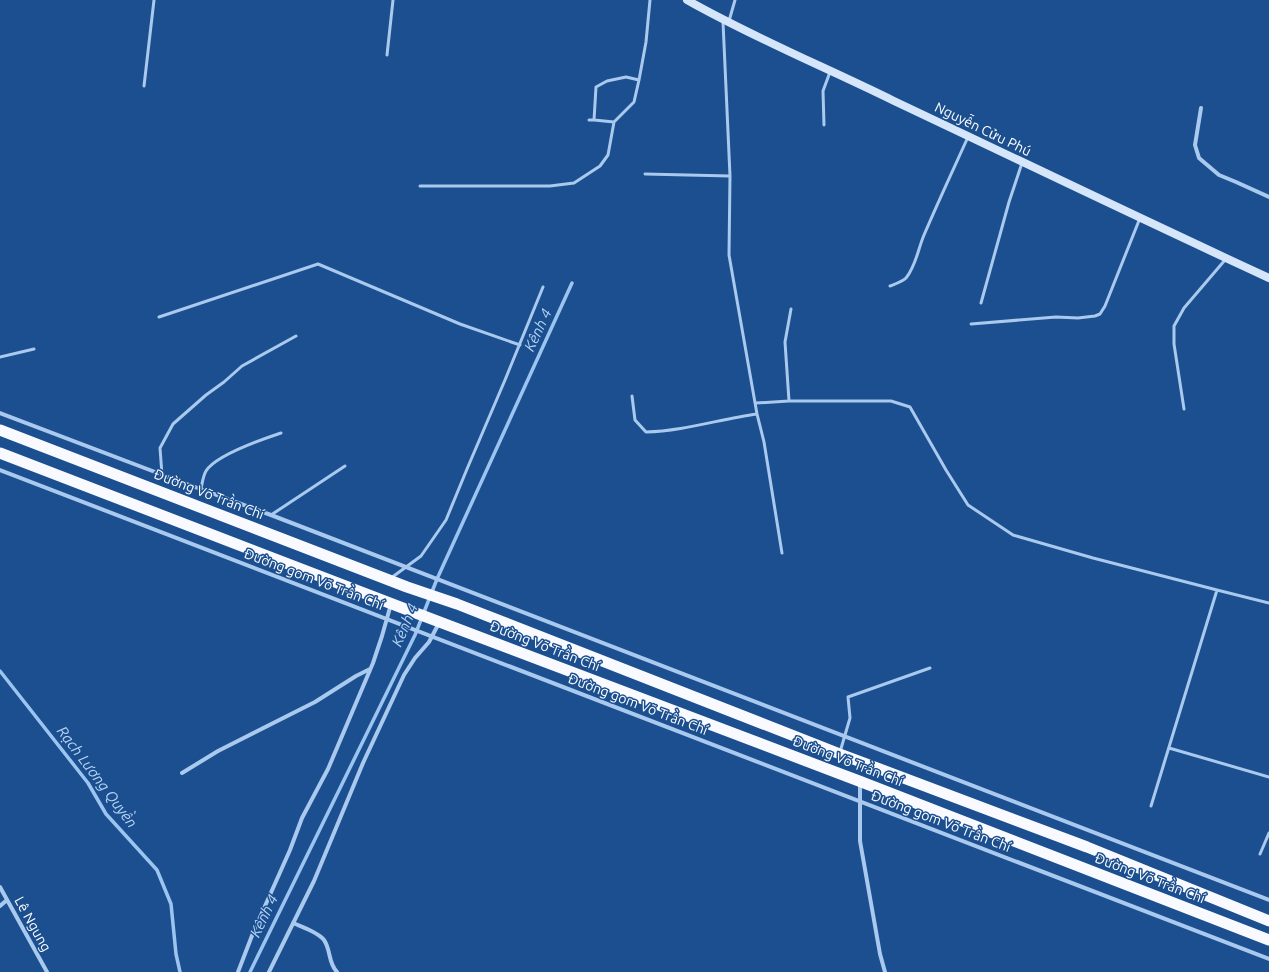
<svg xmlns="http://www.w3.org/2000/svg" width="1269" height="972" font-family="Ubuntu,sans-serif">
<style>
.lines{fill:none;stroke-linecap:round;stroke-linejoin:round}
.stream{stroke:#9cc4f0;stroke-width:3.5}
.service{stroke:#a9c9ee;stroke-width:3}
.minor{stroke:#a9c9ee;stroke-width:4}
.secondary{stroke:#d6e6fa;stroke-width:8}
.trunk{stroke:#f8faff;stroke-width:11}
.labels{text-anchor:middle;stroke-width:3;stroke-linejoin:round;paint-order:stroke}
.street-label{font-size:14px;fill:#fff;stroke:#1b4f8f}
.water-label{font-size:15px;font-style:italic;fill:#b5d3f5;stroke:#1b4f8f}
</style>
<rect width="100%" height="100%" fill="#1b4f8f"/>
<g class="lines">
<!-- stream -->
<path class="stream" d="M0 671 88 783 106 814 157 870 171 904 176 954 180 972
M250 972 415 635 437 579 572 283"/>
<!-- service -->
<path class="service" d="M729 21 735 0
M723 22 730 176 729 255 757 414 764 442 782 553
M387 55 393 0
M144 86 154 0
M589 120H594L614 122 634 102 639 80 646 42 650 0
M594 120 596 87 607 81 626 77 639 80
M824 125 823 91 830 72
M645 174 730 176
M420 186H550L574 183 600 166 608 155 614 122
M890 286C895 284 902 282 906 278 916 266 918 249 924 235 938 202 953 170 968 137
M981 303 1009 202 1022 163
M159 317 318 264 460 324 520 345
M971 324 1056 317 1078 318 1095 316 1100 314 1105 306 1140 218
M0 357 34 349
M632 396 635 420 646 432C684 431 720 419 757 414
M789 401 785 342 791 309
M756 403 789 401H891L910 407 946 470 968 505 1013 535 1093 558 1217 590
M1184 409 1174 344V326L1184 308 1225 260
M162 475 160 448 173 424 206 395 224 382 242 366 296 336
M201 489C202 484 203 476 206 471 216 455 263 439 281 433
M271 515 345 466
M391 578 421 556 446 520 467 469 505 380 543 287
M1169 748 1269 777
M840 752 850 718 848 697 930 668
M1151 806 1217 590 1269 603
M1260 854 1269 833"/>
<!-- minor -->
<path class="minor" d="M1201 108 1195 145 1199 158 1219 175 1236 182 1269 197
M0 413 184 483 271 515 1269 900
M0 470 1269 959
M182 773 218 751 315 702 356 676 370 669
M860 783V841L880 954 885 972
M0 887 47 972
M0 906 7 900
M293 923C302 927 318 932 324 940 331 950 328 963 337 972
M238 972 253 933 290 850 302 818 328 769 373 663 382 636 391 604
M269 972 314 881 363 763 404 675 415 658 429 642 439 623"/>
<!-- secondary -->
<path class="secondary" d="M687 0C754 38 825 67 894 101 1019 160 1143 220 1269 278"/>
<!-- trunk -->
<path class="trunk" d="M0 430 407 587 457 604 840 754 1087 847 1269 921
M0 453 400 607 859 781 1269 940"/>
</g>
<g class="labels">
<!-- street labels -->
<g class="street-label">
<text transform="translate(983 129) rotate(26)" y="5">Nguyễn Cửu Phú</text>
<text transform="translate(209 494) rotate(21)" y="5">Đường Võ Trần Chí</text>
<text transform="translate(314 579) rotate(21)" y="5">Đường gom Võ Trần Chí</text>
<text transform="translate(545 646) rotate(21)" y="5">Đường Võ Trần Chí</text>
<text transform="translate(638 704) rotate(21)" y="5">Đường gom Võ Trần Chí</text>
<text transform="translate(848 761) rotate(21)" y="5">Đường Võ Trần Chí</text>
<text transform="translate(941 821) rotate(21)" y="5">Đường gom Võ Trần Chí</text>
<text transform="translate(1150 878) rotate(21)" y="5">Đường Võ Trần Chí</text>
<text transform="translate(33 924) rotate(61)" y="5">Lê Ngung</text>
</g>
<!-- water labels -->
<g class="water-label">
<text transform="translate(538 330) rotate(-65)" y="5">Kênh 4</text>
<text transform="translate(405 625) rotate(-67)" y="5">Kênh 4</text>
<text transform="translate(97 777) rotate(53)" y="5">Rạch Lương Quyền</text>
<text transform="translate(264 916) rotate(-64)" y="5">Kênh 4</text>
</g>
</g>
</svg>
